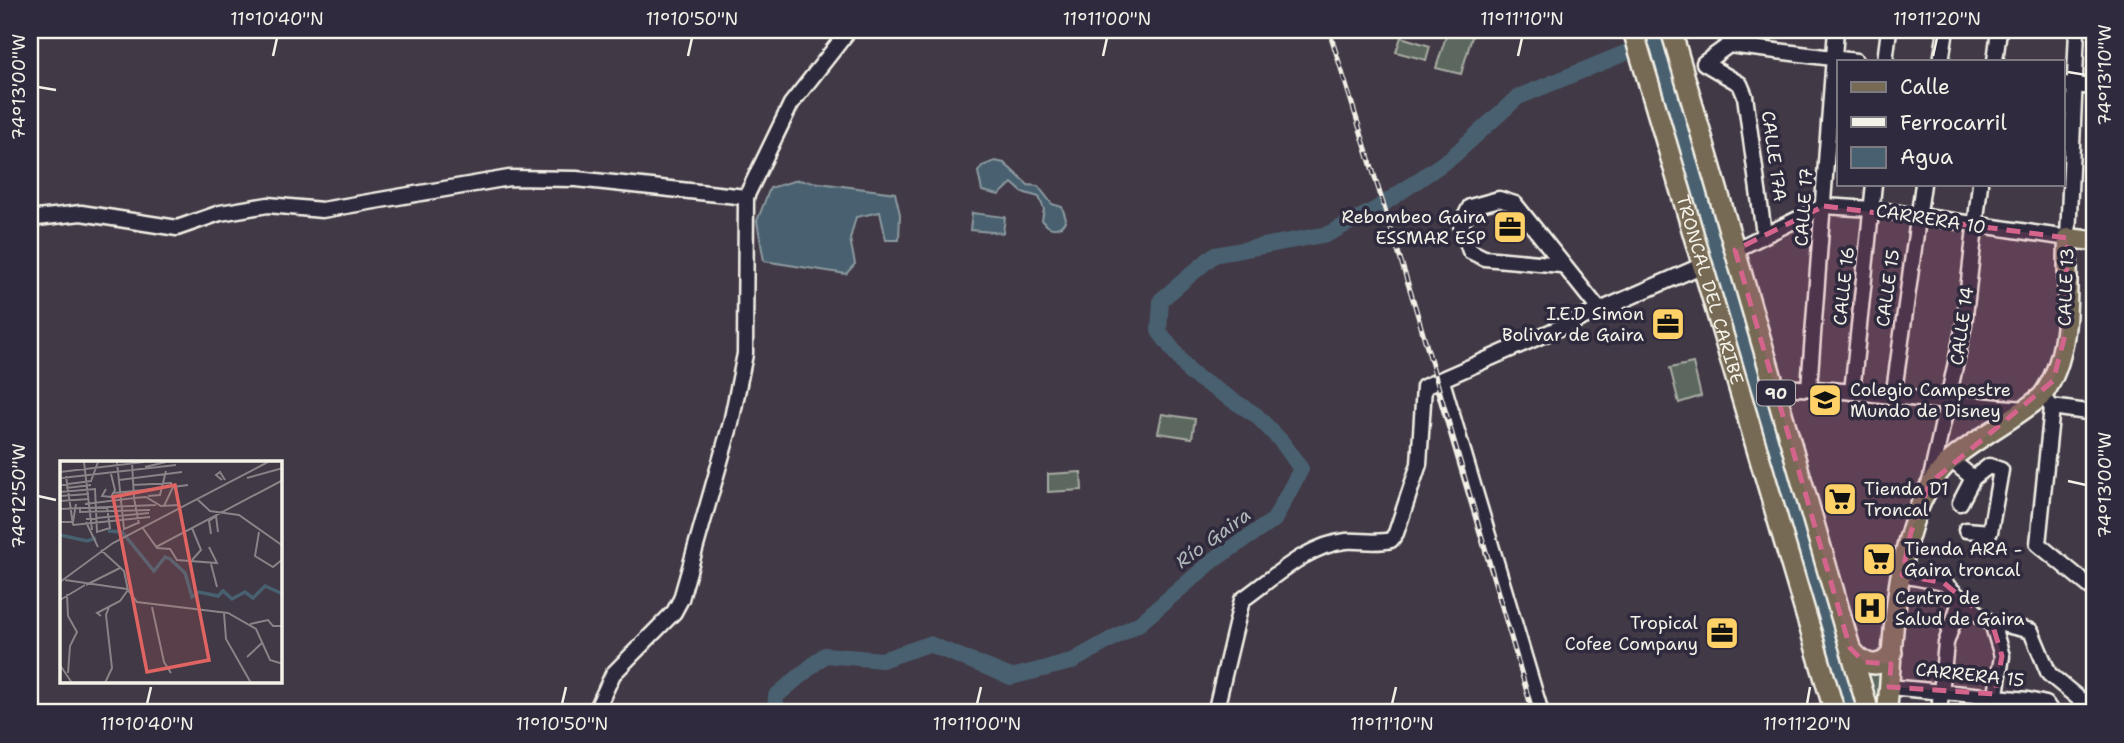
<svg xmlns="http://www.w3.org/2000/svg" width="2124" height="743" font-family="'Shantell Sans',sans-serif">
  <rect width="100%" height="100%" fill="#423946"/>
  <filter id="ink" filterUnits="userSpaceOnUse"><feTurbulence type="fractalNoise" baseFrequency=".0143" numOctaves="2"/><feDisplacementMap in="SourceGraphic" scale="14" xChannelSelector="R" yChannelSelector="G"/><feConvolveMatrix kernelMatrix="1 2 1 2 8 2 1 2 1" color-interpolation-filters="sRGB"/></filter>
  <g filter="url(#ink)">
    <!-- green -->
    <g fill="#5c685e" stroke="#a8aca3" stroke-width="2">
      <path d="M1448,30L1473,33L1461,74L1436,68Z"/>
      <path d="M1401,37L1430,46L1426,60L1396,52Z"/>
      <path d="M1693,363L1701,396L1679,403L1670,368Z"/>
      <path d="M1162,414L1195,419L1192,438L1158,433Z"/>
      <path d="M1081,472L1082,490L1048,492V474Z"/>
      <path d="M1863,668H1884L1879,713H1872Z"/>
    </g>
    <!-- water -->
    <g fill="#486170" stroke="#8d9ba0" stroke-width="2">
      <path d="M995,161L1004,163L1028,185L1038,186L1052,204L1062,207L1066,219C1061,231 1049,231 1042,220L1044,209L1039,197L1022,192L1012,183L999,195L982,191L978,172L982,166Z"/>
      <path d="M797,180L895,193L900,214L899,240H886L880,212L856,217L850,239L855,264L846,274L764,261L757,221L770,188Z"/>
      <path d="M972,213L1005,217L1003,233L970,230Z"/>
    </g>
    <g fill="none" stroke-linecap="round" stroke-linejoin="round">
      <!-- river -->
      <g stroke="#486170" stroke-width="16">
        <path d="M1645,44L1655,40L1854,713"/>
        <path d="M775,713L776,696L825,655L882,660L929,644L1011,677L1071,662L1140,623L1215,559L1274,520L1301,469L1282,442L1256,415L1190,373L1159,331L1161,300L1214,255L1328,234L1376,209L1452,157L1518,97L1681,30"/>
      </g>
      <!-- minor casing -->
      <g stroke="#f4f1e8" stroke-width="19">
        <g id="minor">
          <path d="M1885,61L1889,30"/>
          <path d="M1941,61L1946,30"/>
          <path d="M1995,61L1999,30"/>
          <path d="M2063,84L2094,87"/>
          <path d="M30,223L37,218L81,213L177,228L220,213L268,205L322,210L509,178L576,179L746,197"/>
          <path d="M1764,234L1745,96L1740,84L1704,63L1729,45L1856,61"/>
          <path d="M1735,250L1824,206L1872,209L2068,238L2077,30"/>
          <path d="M1561,265L1484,258L1470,251L1461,225L1470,207L1499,199L1515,204L1601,312"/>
          <path d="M1442,381L1541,713"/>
          <path d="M1774,387C1859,389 1942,404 2026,409"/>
          <path d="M1809,388L1836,30"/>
          <path d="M1852,392L1874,184"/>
          <path d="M1893,398L1923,184"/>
          <path d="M2046,400L2052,407L2094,413"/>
          <path d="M2052,407L2038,544L2094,590"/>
          <path d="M1951,460L1973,478"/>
          <path d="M1930,482L1964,325L1980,184"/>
          <path d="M1960,503L1973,478L1989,466L2001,470L1990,532L1966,530"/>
          <path d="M1902,575L1944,583L1985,620L2031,631L2049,674L2094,711"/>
          <path d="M1992,623L2002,656L1993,713"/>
          <path d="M1889,687L2028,700L2046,704L2052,713"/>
          <path d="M595,713L613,674L674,612L681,599L731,423L745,354L746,197L791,104L849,30"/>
          <path d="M1215,713L1242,600C1273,578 1307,545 1346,541C1361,540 1376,544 1391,540L1396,533L1419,464L1424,387L1703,265"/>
          <path d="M1939,713L1946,643L1961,599"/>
        </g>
      </g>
      <!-- major casing -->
      <g stroke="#f4f1e8" stroke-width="23">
        <path id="major" d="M1887,713C1894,641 1893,511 1951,460C1979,436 2014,420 2042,396C2074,353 2066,289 2068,238L2094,241"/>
      </g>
      <!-- highway casing -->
      <g stroke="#f4f1e8" stroke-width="24">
        <g id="highway">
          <path id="s1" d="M1633,30L1835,713"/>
          <path d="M1671,30L1869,713"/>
          <path d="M1851,649C1862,665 1880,671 1892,653"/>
        </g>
      </g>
      <!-- minor -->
      <use href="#minor" stroke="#2f2a3d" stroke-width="14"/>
      <!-- major -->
      <use href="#major" stroke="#766a54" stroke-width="18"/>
      <!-- highway -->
      <use href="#highway" stroke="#766a54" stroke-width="19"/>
      <!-- rail casing -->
      <g stroke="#f4f1e8" stroke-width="5">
        <path id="rail" d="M1329,30L1415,306L1533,713"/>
      </g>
      <!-- rail -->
      <use href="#rail" stroke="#2f2a3d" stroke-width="2.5" stroke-dasharray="8" stroke-linecap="butt"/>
    </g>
  </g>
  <!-- marked area -->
  <path fill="#d4648c" fill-opacity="0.2" stroke="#d4648c" stroke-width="5" stroke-dasharray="14 9" stroke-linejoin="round" d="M1824,206L2068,238L2064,339L2053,381L1930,483L1911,532L1902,575L1944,583L1992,623L2002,656L1995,694L1889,687L1891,664L1864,662L1850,648L1735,250Z"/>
  <!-- ticks -->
  <path fill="none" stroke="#f4f1e8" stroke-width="2.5" d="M273,56L277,38M688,56L692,38M1103,56L1107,38M1518,56L1522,38M1933,56L1937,38M2068,72L2086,75M38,87L56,90M2068,481L2086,485M38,496L56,500M147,704L151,687M562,704L566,687M977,704L981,687M1392,704L1396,687M1807,704L1810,687"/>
  <!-- icons -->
  <defs>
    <g id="office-square" transform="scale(1.75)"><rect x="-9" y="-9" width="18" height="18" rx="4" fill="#ffd166" stroke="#2f2a3d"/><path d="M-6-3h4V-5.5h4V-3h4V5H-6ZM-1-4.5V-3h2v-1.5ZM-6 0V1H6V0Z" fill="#111"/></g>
    <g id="school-square" transform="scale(1.75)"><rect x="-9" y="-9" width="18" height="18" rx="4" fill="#ffd166" stroke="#2f2a3d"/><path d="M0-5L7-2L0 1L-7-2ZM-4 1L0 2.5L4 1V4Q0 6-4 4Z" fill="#111"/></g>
    <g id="supermarket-square" transform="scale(1.75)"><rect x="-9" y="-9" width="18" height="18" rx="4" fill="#ffd166" stroke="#2f2a3d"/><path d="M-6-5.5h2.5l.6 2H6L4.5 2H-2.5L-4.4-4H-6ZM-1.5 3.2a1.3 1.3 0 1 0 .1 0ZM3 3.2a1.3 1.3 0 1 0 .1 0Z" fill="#111"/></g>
    <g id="hospital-square" transform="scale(1.75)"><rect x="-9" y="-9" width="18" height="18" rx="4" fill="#ffd166" stroke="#2f2a3d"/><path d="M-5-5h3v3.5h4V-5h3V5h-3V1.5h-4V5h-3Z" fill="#111"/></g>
  </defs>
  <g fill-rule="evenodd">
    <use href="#office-square" x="1510" y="227"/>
    <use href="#office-square" x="1668" y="324"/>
    <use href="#school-square" x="1825" y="400"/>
    <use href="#supermarket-square" x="1840" y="499"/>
    <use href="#supermarket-square" x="1879" y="559"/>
    <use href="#hospital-square" x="1870" y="608"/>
    <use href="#office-square" x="1722" y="633"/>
  </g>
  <g text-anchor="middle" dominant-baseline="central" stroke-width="7" stroke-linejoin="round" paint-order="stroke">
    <!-- shield labels -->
    <rect fill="#2f2a3d" stroke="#b9b5b5" stroke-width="2" x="1757" y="380.5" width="38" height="25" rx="5"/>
    <g font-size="16" font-weight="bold" fill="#f4f1e8">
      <text x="1776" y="393">90</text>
    </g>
    <!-- street labels -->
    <g font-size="18" fill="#f4f1e8" stroke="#2f2a3d">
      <text transform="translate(1774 156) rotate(82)">CALLE 17A</text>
      <text transform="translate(1804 207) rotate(-86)">CALLE 17</text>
      <text transform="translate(1931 219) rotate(9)">CARRERA 10</text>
      <text transform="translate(1844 286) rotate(-84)">CALLE 16</text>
      <text transform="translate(2066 287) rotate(-88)">CALLE 13</text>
      <text transform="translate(1888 288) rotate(-82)">CALLE 15</text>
      <text stroke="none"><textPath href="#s1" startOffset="271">TRONCAL DEL CARIBE</textPath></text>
      <text transform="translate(1962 326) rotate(-82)">CALLE 14</text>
      <text transform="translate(1970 675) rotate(6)">CARRERA 15</text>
    </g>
    <!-- poi labels -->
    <g font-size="18" fill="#f4f1e8" stroke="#2f2a3d" text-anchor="start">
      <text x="1486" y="217" text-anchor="end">Rebombeo Gaira<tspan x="1486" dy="21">ESSMAR ESP</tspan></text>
      <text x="1644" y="314" text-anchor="end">I.E.D Simon<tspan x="1644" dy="21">Bolivar de Gaira</tspan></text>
      <text x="1850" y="390">Colegio Campestre<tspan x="1850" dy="21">Mundo de Disney</tspan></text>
      <text x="1864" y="489">Tienda D1<tspan x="1864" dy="21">Troncal</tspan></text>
      <text x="1904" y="549">Tienda ARA -<tspan x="1904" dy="21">Gaira troncal</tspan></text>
      <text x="1895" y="598">Centro de<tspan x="1895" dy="21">Salud de Gaira</tspan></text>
      <text x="1698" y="623" text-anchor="end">Tropical<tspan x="1698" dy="21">Cofee Company</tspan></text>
    </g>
    <!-- water labels -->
    <g font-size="19" font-style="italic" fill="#afb7b8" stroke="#2f2a3d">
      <text transform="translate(1213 538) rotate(-36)">Río Gaira</text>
    </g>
  </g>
  <!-- overview -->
  <g transform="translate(60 461)">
    <rect width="222" height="222" fill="#423946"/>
    <path fill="none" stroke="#486170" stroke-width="3.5" d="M48,70L62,71L94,110L105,96L110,98L125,112L132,136L139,131L158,135L163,130L172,138L185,131L193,137L205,125L223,133M0,74L27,80L36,77"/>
    <path fill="none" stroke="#898387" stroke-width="2" d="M24,1L32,69M57,1L64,68L78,62M72,1L74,37L86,36L101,45L120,44M85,6L106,1M0,11L84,1M6,15L13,64M2,17L116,4M187,17L223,7M59,19L122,11M162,19L156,14L160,11L165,19M0,24L31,20L38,1M73,24L112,22M6,27L31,24M46,28L42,35L51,36L55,29L51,13M0,31L35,28L37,71L50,67L47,46M54,32L103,27M0,35L29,33M88,35L100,34L106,10M137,38L150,50L179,54L223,85M0,40L29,38M25,43L74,37L79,63M104,45L113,26L128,24M20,46V51L90,49M0,48L96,44M26,58L89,52M0,61H13L16,43M26,61L38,86M13,64L90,56M82,66L97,87L110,88L117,99L157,102L149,86M132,67L141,89L132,99M199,71L195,95L213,106L223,98M151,73L149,60L156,55L158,71M96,86L223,19M41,89L64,110L68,129L77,141L168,152L196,168L210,199L223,203M151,103L157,126M5,119L67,128M0,121L53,82L208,1M26,124L60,107M7,133L8,155L17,171L10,185L8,212M0,139L25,124M92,146L104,201L111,212M164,152L166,178L191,222M41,155L37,152L60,140L68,129M190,163L208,159L213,165H223M187,196L203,181M0,204L12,222M45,222L52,207L46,154L49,146"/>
    <path fill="#df6462" fill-opacity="0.15" stroke="#df6462" stroke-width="3.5" d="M115,24L149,199L87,211L53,36Z"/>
    <rect width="222" height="222" fill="none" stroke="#f4f1e8" stroke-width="3.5"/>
  </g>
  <!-- margin -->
  <rect width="2124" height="743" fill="none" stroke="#2f2a3d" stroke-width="77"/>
  <!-- legend -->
  <rect x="1837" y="60" width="228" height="126" fill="#2f2a3d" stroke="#7e7a81" stroke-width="2"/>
  <rect x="1851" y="82" width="35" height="10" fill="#766a54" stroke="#7e7a81" stroke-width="2"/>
  <text x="1900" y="94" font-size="21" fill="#f4f1e8">Calle</text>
  <rect x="1851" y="117" width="35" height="10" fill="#f4f1e8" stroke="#7e7a81" stroke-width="2"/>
  <text x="1900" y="130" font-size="21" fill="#f4f1e8">Ferrocarril</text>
  <rect x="1851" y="147" width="35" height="21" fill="#486170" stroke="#7e7a81" stroke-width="2"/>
  <text x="1900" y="164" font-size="21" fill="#f4f1e8">Agua</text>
  <rect x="38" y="38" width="2048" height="666" fill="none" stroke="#f4f1e8" stroke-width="2.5"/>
  <g font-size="18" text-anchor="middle" fill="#f4f1e8">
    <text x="277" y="25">11°10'40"N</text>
    <text x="692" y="25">11°10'50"N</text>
    <text x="1107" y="25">11°11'00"N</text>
    <text x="1522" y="25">11°11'10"N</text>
    <text x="1937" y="25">11°11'20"N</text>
    <text transform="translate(2105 75) rotate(-90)" y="6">74°13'10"W</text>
    <text transform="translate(19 87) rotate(-90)" y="6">74°13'00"W</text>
    <text transform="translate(2105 485) rotate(-90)" y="6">74°13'00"W</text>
    <text transform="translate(19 496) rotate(-90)" y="6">74°12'50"W</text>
    <text x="147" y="730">11°10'40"N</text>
    <text x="562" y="730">11°10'50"N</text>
    <text x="977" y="730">11°11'00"N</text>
    <text x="1392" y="730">11°11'10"N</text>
    <text x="1807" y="730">11°11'20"N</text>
  </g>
</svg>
